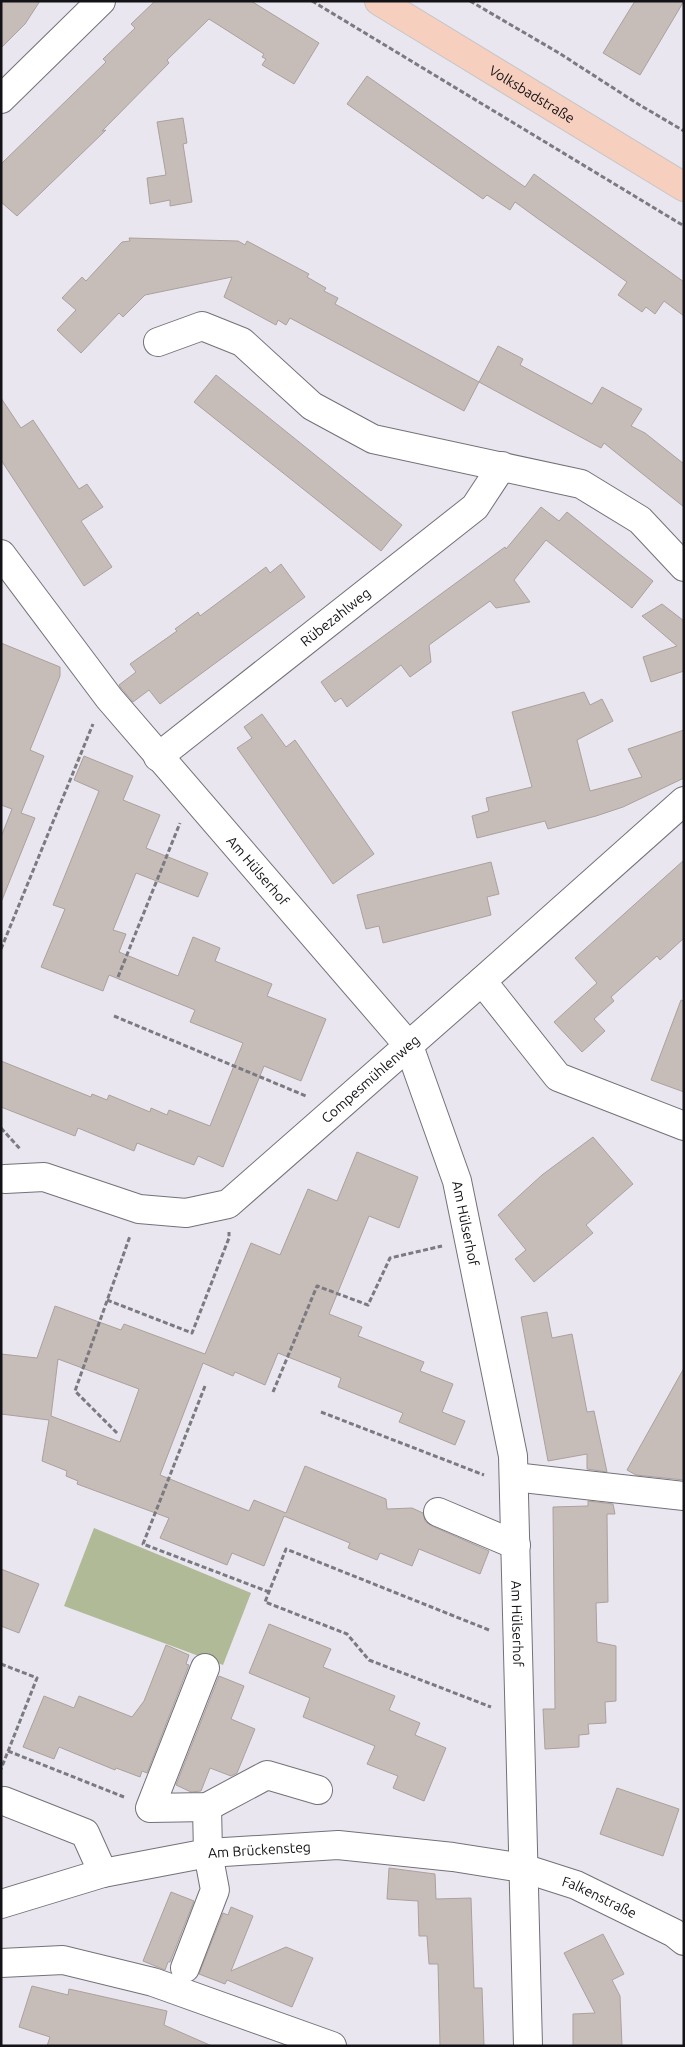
<svg xmlns="http://www.w3.org/2000/svg" width="685" height="2047" font-family="Ubuntu,sans-serif">
  <rect width="100%" height="100%" fill="#e9e6ef"/>
  <!-- green -->
  <path fill="#b0ba96" d="M94,1528L251,1593L223,1665L64,1606Z"/>
  <!-- building -->
  <g fill="#c6bcb8" stroke="#aba19d" fill-rule="evenodd">
    <path d="M1,1H40L25,24L1,48Z"/>
    <path d="M155,1H251L319,43L294,84L262,65L266,59L262,57L264,54L209,19L167,60L169,63L102,131L106,130L17,216L1,202V164L106,62L103,59L135,28L131,24Z"/>
    <path d="M635,1H684L640,75L603,53Z"/>
    <path d="M367,76L525,187L534,174L684,282V316L664,301L655,314L646,307L642,312L618,295L627,282L537,218L515,202L510,210L487,195L483,199L347,104Z"/>
    <path d="M183,118L187,143L183,144L192,202L170,206V200L150,204L147,178L166,175L157,122Z"/>
    <path d="M129,238L238,241L245,245L247,241L309,274L307,277L326,288L324,291L338,298L335,304L479,382L498,346L523,359L520,365L592,404L602,387L642,409L631,426L645,433L684,464V507L604,443L601,448L479,382L464,411L290,318L286,325L278,320L276,325L224,297L232,277L145,295L123,317L119,313L81,353L57,330L76,310L62,298L82,277L86,281L122,242L130,241Z"/>
    <path d="M216,375L402,525L381,551L194,402Z"/>
    <path d="M1,398L21,428L33,420L79,489L87,484L103,507L81,521L112,567L84,586L1,460Z"/>
    <path d="M541,507L559,521L567,512L653,581L632,608L546,540L514,580L530,602L496,608L490,601L429,645L431,662L410,677L401,665L347,707L341,698L335,702L321,682L505,547L506,549Z"/>
    <path d="M281,564L305,597L160,704L149,690L133,702L121,688L119,685L136,672L130,664L177,631L175,629L198,612L200,616L266,567L270,573Z"/>
    <path d="M662,604L684,621V671L651,682L643,657L677,646L642,616Z"/>
    <path d="M1,643L60,667V676L30,750L44,756L21,813L35,818L2,900L1,837L12,809L1,805Z"/>
    <path d="M584,692L590,705L602,699L613,721L577,740L590,791L642,777L628,749L684,730V778L623,807L596,816L548,829L545,821L477,838L472,816L489,811L486,798L532,787L512,712Z"/>
    <path d="M262,714L286,747L295,740L374,854L333,884L237,748L252,738L244,727Z"/>
    <path d="M84,756L133,776L123,800L160,815L146,848L208,873L198,897L136,873L113,930L126,934L119,952L178,976L193,937L220,948L215,961L272,984L267,996L326,1019L301,1081L264,1066L223,1167L198,1156L194,1165L137,1143L134,1151L78,1128L75,1136L1,1107V1061L91,1097L92,1094L107,1100L109,1095L150,1112L151,1108L167,1115L169,1110L210,1126L243,1043L190,1022L195,1010L109,975L103,991L41,967L65,909L53,905L99,791L74,780Z"/>
    <path d="M684,860V938L660,960L657,956L611,997L614,1001L594,1019L605,1031L582,1052L554,1022L597,983L575,958Z"/>
    <path d="M491,862L499,894L487,897L491,915L383,943L379,926L366,929L357,895Z"/>
    <path d="M681,1000L684,1001V1092L651,1080Z"/>
    <path d="M593,1137L633,1184L586,1225L593,1233L534,1282L515,1259L526,1250L498,1215L542,1175Z"/>
    <path d="M357,1152L418,1177L399,1228L369,1216L329,1314L362,1327L358,1336L424,1362L420,1371L453,1384L442,1412L465,1421L455,1445L399,1422L403,1413L338,1387L341,1378L278,1353L265,1385L235,1372L233,1376L203,1363L160,1475L249,1511L254,1500L286,1513L305,1466L386,1499L387,1509L412,1508L423,1513L425,1521L432,1526L489,1551L480,1574L419,1549L412,1566L380,1553L377,1560L348,1548L350,1543L284,1516L264,1566L232,1553L227,1565L160,1538L169,1518L77,1484L78,1481L66,1476L67,1471L42,1461L49,1420L1,1414V1354L37,1358L55,1306L121,1330L124,1324L205,1354L251,1243L280,1255L308,1189L337,1201ZM58,1359L139,1389L120,1442L51,1416Z"/>
    <path d="M547,1312L552,1338L572,1334L587,1412L594,1411L607,1472L587,1469V1454L548,1461L521,1317Z"/>
    <path d="M684,1368V1480L636,1475L627,1470Z"/>
    <path d="M588,1501L613,1504L615,1514H607L608,1602L596,1603L597,1642L616,1646V1701L605,1702L606,1723L588,1724L589,1734L579,1735V1747L545,1749L543,1709H555L553,1507L588,1506Z"/>
    <path d="M1,1569L39,1584L19,1633L1,1626Z"/>
    <path d="M269,1624L331,1649L323,1667L395,1696L389,1710L420,1723L415,1735L446,1748L424,1801L393,1788L398,1776L367,1764L375,1746L303,1717L310,1698L249,1673Z"/>
    <path d="M166,1645L189,1655L186,1664L189,1665L147,1773L142,1771L140,1777L116,1768L115,1770L59,1747L54,1759L23,1747L44,1696L74,1708L79,1696L132,1717L144,1701Z"/>
    <path d="M219,1676L244,1686L231,1719L255,1729L237,1773L231,1776L210,1768L201,1791L191,1792L176,1785Z"/>
    <path d="M617,1788L679,1809L663,1856L600,1834Z"/>
    <path d="M389,1868L435,1874L436,1899L471,1898L474,1988H482L484,2046H440L438,1964H429L427,1936H419L418,1901L387,1899Z"/>
    <path d="M171,1892L194,1901L170,1962H168L165,1970L143,1961Z"/>
    <path d="M231,1907L253,1916L231,1971L286,1947L313,1958L292,2007L227,1980L225,1984L199,1974L223,1913L228,1915Z"/>
    <path d="M603,1934L624,1974L612,1980L620,1996L622,2046H573V2014L595,2013L564,1953Z"/>
    <path d="M32,1986L68,1995L69,1989L167,2011L164,2025L212,2046H47L50,2037L19,2027Z"/>
  </g>
  <g fill="none" stroke-linecap="round" stroke-linejoin="round">
    <!-- minor casing -->
    <g stroke="#747179" stroke-width="30">
      <g id="minor">
        <path d="M1,99L101,1"/>
        <path d="M158,342L202,326L242,342L312,406L373,439L581,484L640,520L684,567"/>
        <path id="s1" d="M1,554L109,698L409,1046L457,1181L513,1456L528,2046"/>
        <path id="s2" d="M158,757L475,507L502,466"/>
        <path d="M482,981L558,1077L684,1126"/>
        <path id="s3" d="M5,1179L44,1177L139,1209L186,1213L228,1204L482,981L684,801"/>
        <path d="M514,1477L684,1496"/>
        <path d="M438,1512L516,1545"/>
        <path d="M205,1668L150,1808L207,1807L267,1775L318,1790"/>
        <path d="M4,1801L85,1833L103,1873"/>
        <path id="s4" d="M1,1904L103,1873L208,1853L338,1845L453,1857L523,1868L576,1885L674,1933L684,1941"/>
        <path d="M1,1963L63,1960L153,1982L332,2046"/>
        <path d="M185,1968L215,1890L208,1853L207,1807"/>
      </g>
    </g>
    <!-- major casing -->
    <g stroke="#c6c6c7" stroke-width="30">
      <g id="major">
        <path id="s5" d="M379,1L684,187"/>
      </g>
    </g>
    <!-- path -->
    <g stroke="#7c7a81" stroke-width="3" stroke-dasharray="5 2.5" stroke-linecap="butt">
      <path d="M312,1L684,226"/>
      <path d="M470,1L559,53L638,104L684,131"/>
      <path d="M1,949L93,724"/>
      <path d="M118,977L180,823"/>
      <path d="M114,1016L306,1096"/>
      <path d="M1,1128L21,1150"/>
      <path d="M107,1300L192,1333L229,1238V1232"/>
      <path d="M205,1386L143,1544L269,1592"/>
      <path d="M273,1392L317,1286L368,1305L390,1258L442,1246"/>
      <path d="M321,1412L484,1475"/>
      <path d="M117,1433L75,1391L130,1236"/>
      <path d="M489,1630L286,1549L265,1602L347,1634L369,1660L491,1707"/>
      <path d="M1,1664L37,1678L1,1769"/>
      <path d="M8,1751L124,1797"/>
    </g>
    <!-- minor -->
    <use href="#minor" stroke="#fff" stroke-width="28"/>
    <!-- major -->
    <use href="#major" stroke="#f7cfbf" stroke-width="28"/>
  </g>
  <g text-anchor="middle" dominant-baseline="central" stroke-width="4.5" stroke-linejoin="round" paint-order="stroke">
    <!-- street labels -->
    <g font-size="14" fill="#131216" stroke="#f6f3fc">
      <text stroke="none"><textPath href="#s5" startOffset="179">Volksbadstraße</textPath></text>
      <text stroke="none"><textPath href="#s2" startOffset="226">Rübezahlweg</textPath></text>
      <text stroke="none"><textPath href="#s1" startOffset="408">Am Hülserhof</textPath></text>
      <text stroke="none"><textPath href="#s3" startOffset="419">Compesmühlenweg</textPath></text>
      <text stroke="none"><textPath href="#s1" startOffset="826">Am Hülserhof</textPath></text>
      <text stroke="none"><textPath href="#s1" startOffset="1231">Am Hülserhof</textPath></text>
      <text stroke="none"><textPath href="#s4" startOffset="265">Am Brückensteg</textPath></text>
      <text stroke="none"><textPath href="#s4" startOffset="612">Falkenstraße</textPath></text>
    </g>
  </g>
  <!-- border -->
  <rect width="685" height="2047" fill="none" stroke="#131216" stroke-width="5"/>
</svg>
